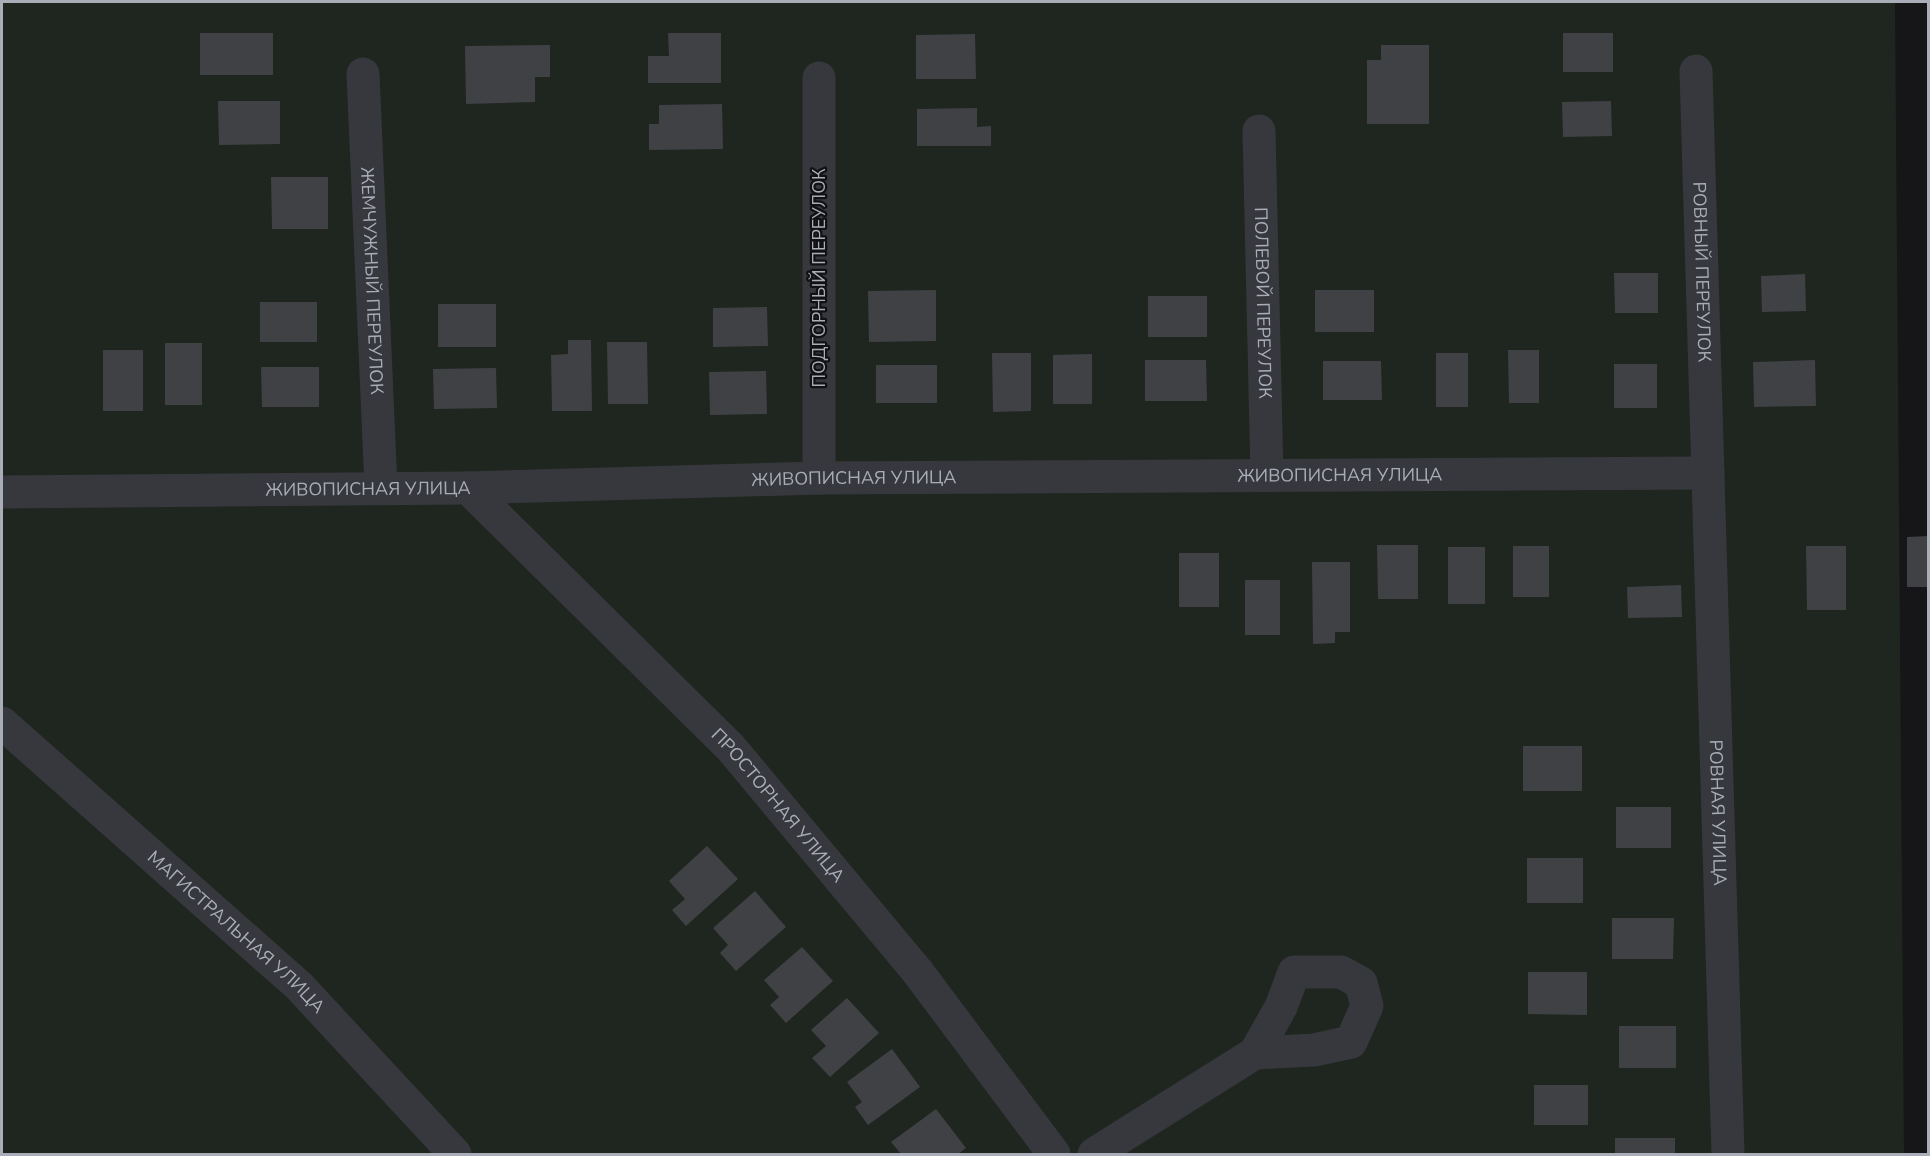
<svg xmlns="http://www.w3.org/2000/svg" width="1930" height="1156" font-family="'Nunito Sans',sans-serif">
  <rect width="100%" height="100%" fill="#161618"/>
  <!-- green -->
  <path fill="#1e261f" d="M2,2H1895L1904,1154H2Z"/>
  <!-- building -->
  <g fill="#404145">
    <rect x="200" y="33" width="73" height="42"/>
    <path d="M668,33H721V83H648V56H669Z"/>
    <rect x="1563" y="33" width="50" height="39"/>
    <path d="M975,34L976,79H916V35Z"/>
    <path d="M550,45V77H535V102L466,104L465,46Z"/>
    <path d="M1381,45H1429V124H1367V60H1381Z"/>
    <path d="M218,101H280V144L219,145Z"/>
    <path d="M1611,101L1612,136L1563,137L1562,102Z"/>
    <path d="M722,104L723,149L649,150V124H659V105Z"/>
    <path d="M977,108V127L991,126V146H917V109Z"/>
    <path d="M271,177H328V229H272Z"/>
    <path d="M1614,273H1658V313H1615Z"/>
    <path d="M1805,274L1806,311L1762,312L1761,276Z"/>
    <path d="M936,290V341L869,342L868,291Z"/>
    <rect x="1315" y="290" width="59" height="42"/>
    <rect x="1148" y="296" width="59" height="41"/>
    <rect x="260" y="302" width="57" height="40"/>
    <rect x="438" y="304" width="58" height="43"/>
    <path d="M767,307L768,346L713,347V308Z"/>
    <path d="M568,340H591L592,411H552L551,355L568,354Z"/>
    <path d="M607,342H647L648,404H608Z"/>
    <rect x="165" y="343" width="37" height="62"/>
    <rect x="103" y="350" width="40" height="61"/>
    <path d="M1508,350H1539V403H1509Z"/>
    <path d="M992,353H1031V411L993,412Z"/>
    <rect x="1436" y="353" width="32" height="54"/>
    <path d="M1092,354V404H1053V355Z"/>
    <path d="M1145,360H1206L1207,401H1145Z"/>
    <path d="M1815,360L1816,406L1754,407L1753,362Z"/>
    <path d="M1323,361H1381L1382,400H1323Z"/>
    <rect x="1614" y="364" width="43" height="44"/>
    <rect x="876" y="365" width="61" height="38"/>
    <path d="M261,367H319V407H262Z"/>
    <path d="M496,368L497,408L434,409L433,369Z"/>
    <path d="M766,371L767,414L710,415L709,372Z"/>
    <path d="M1928,536V587H1907V537Z"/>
    <path d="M1377,545H1418V599H1378Z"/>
    <rect x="1513" y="546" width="36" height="51"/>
    <path d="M1806,546H1846V610H1807Z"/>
    <rect x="1448" y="547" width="37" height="57"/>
    <rect x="1179" y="553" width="40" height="54"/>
    <path d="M1312,562H1350V632H1335V643L1313,644Z"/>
    <rect x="1245" y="580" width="35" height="55"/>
    <path d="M1681,585L1682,617L1628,618L1627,587Z"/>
    <rect x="1523" y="746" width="59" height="45"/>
    <rect x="1616" y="807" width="55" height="41"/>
    <path d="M707,846L738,879L686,926L672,910L685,899L669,881Z"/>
    <rect x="1527" y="858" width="56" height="45"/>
    <path d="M755,891L786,927L736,971L720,953L728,945L713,928Z"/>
    <path d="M1612,918H1674L1673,959H1612Z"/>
    <path d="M802,947L833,981L786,1023L770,1005L779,997L764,980Z"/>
    <path d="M1528,972H1587V1015L1528,1014Z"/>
    <path d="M847,998L879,1033L830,1077L812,1058L826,1046L811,1030Z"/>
    <rect x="1619" y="1026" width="57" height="42"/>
    <path d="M892,1049L920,1087L868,1125L855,1107L862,1102L847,1082Z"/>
    <rect x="1534" y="1085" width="54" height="40"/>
    <path d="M936,1109L966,1148L958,1154H901L891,1142Z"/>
    <rect x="1615" y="1138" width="60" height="16"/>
  </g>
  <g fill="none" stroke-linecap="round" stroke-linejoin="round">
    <!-- minor -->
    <g stroke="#37383d" stroke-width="33">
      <path id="s1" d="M1696,71L1728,1154"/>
      <path id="s2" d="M363,74L381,488"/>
      <path id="s3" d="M1259,131L1267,475"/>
      <path d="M819,478V78"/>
      <path id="s4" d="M468,488L731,748L917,971L1054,1154"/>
      <path id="s5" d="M2,492L468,488L819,478L1708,473"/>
      <path id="s6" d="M2,723L299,986L455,1154"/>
      <path d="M1094,1154L1255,1053L1281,1007L1294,972H1341L1361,983L1367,1006L1351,1042L1314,1050L1255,1053"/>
    </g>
  </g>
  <g text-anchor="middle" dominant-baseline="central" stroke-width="4.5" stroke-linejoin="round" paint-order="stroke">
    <!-- street labels -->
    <g font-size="18" fill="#a8adb8" stroke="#111113">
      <text stroke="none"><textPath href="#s1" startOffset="201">РОВНЫЙ ПЕРЕУЛОК</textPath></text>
      <text transform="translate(819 278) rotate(-90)">ПОДГОРНЫЙ ПЕРЕУЛОК</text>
      <text stroke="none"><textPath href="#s2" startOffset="207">ЖЕМЧУЖНЫЙ ПЕРЕУЛОК</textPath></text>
      <text stroke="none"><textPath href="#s3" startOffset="172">ПОЛЕВОЙ ПЕРЕУЛОК</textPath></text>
      <text stroke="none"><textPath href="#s5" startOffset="1338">ЖИВОПИСНАЯ УЛИЦА</textPath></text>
      <text stroke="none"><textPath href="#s5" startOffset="852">ЖИВОПИСНАЯ УЛИЦА</textPath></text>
      <text stroke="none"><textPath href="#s5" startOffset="366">ЖИВОПИСНАЯ УЛИЦА</textPath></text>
      <text stroke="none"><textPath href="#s4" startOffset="444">ПРОСТОРНАЯ УЛИЦА</textPath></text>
      <text stroke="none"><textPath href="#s1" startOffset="742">РОВНАЯ УЛИЦА</textPath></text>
      <text stroke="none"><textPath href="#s6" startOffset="314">МАГИСТРАЛЬНАЯ УЛИЦА</textPath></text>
    </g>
  </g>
  <!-- border -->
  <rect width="1930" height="1156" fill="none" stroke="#a8adb8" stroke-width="6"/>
</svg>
